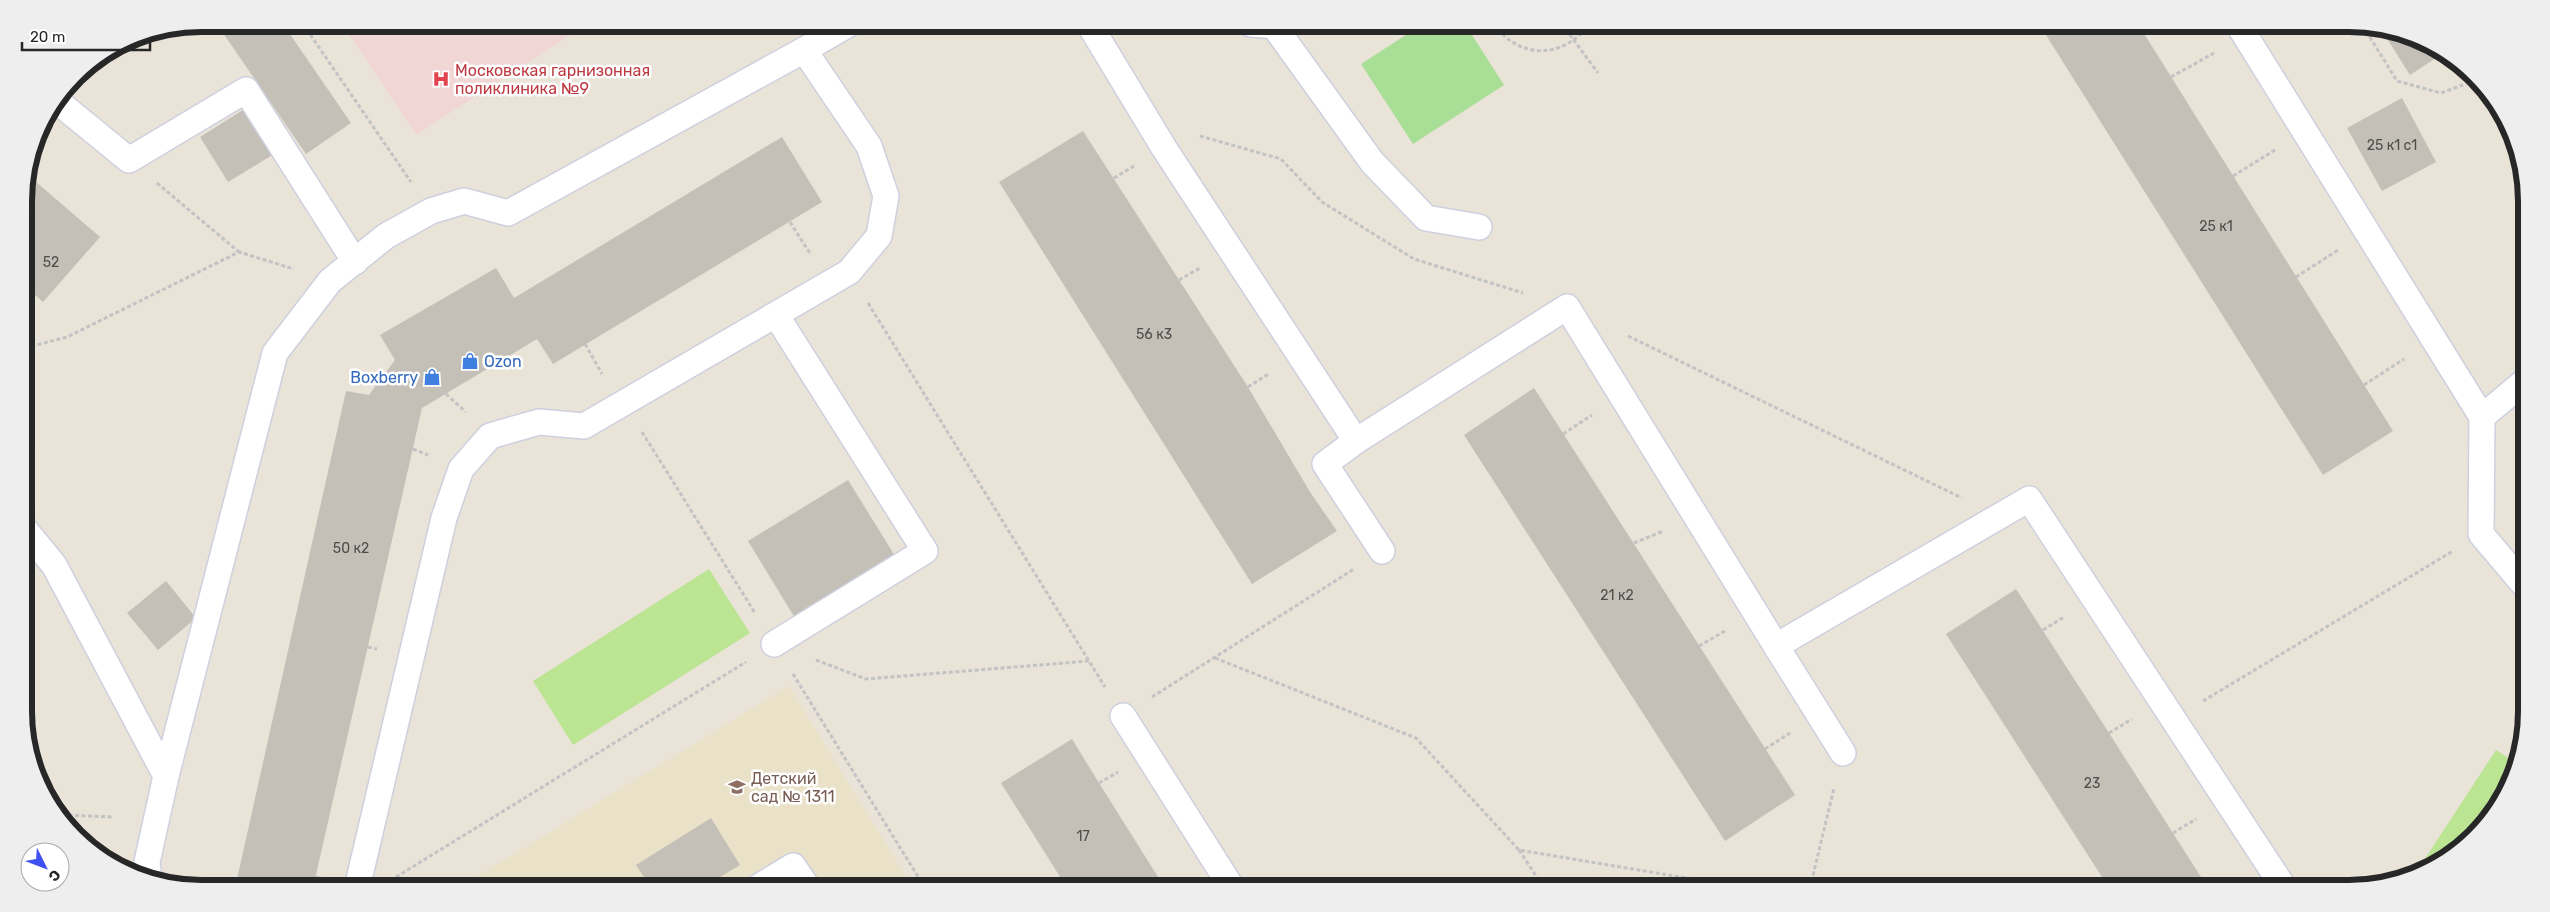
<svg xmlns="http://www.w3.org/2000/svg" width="2550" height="912" font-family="Rubik,sans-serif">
  <rect width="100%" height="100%" fill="#e9e3d8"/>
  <!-- education -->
  <path fill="#eae2c8" d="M789,686L913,888H458Z"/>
  <!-- medical -->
  <path fill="#f0d6d5" d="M342,24H588L416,135Z"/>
  <!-- green -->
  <path fill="#a9de96" d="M1423,24H1465L1504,85L1413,144L1361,64Z"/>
  <!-- pitch -->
  <g fill="#bbe592">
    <path d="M709,569L750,633L573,745L533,681Z"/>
    <path d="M2496,750L2517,764L2496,809L2457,851L2415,874Z"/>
  </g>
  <!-- building -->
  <g fill="#c4c0b8">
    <path d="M236,24H283L351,123L306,154L223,33Z"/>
    <path d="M2039,24H2138L2393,431L2323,475Z"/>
    <path d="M2381,29L2405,33L2439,56L2410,75Z"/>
    <path d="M2402,98L2436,162L2382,191L2347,128Z"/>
    <path d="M246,108L274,154L228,182L200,137Z"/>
    <path d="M1083,131L1248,387L1310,492L1337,531L1252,584L999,182Z"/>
    <path d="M782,137L822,202L553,364L537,339L422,408L313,888H235L346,391L369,395L395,360L380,335L496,268L514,298Z"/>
    <path d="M28,175L100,237L43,302L25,286L24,190Z"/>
    <path d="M1534,388L1795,795L1725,841L1464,435Z"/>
    <path d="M848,480L895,556L795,618L748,541Z"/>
    <path d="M166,581L196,618L158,650L127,613Z"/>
    <path d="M2016,589L2109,733L2208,888H2109L1946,634Z"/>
    <path d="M1072,739L1099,783L1165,888H1067L1001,783Z"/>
    <path d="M711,818L740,865L702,888H651L636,865Z"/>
  </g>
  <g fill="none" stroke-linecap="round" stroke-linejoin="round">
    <!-- lane casing -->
    <g stroke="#ced0df" stroke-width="28">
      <g id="lane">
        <path d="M1089,24L1164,148L1356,441L1567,307L1776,646L2029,499L2284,888"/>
        <path d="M1251,24L1274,26L1278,24"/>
        <path d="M2238,24L2482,417L2481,534L2526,587"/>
        <path d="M1274,26L1372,162L1426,218L1479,227"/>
        <path d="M804,50L849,24"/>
        <path d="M58,102L129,160L246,90L355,262"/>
        <path d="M2482,417L2525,381"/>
        <path d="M1356,441L1325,464L1382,551"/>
        <path d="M26,531L54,565L166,776"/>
        <path d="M774,644L925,551L776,315"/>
        <path d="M1776,646L1843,753"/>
        <path d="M1123,716L1232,888"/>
        <path d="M149,880L147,862L166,776L275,353L330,281L386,236L431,211L464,201L508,213L804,50L869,146L886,196L879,236L849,272L584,426L539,422L490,436L461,469L444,518L357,888"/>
        <path d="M757,888L793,866L808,888"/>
      </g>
    </g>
    <!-- path -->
    <g stroke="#c3c3c3" stroke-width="3" stroke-dasharray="4 2.5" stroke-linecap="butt">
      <path d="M303,24L411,182"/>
      <path d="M1494,24C1519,60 1564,59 1589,24"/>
      <path d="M1562,24L1598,73"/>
      <path d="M2363,26L2397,81L2441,93L2476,80"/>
      <path d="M2282,28L2315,27L2317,24"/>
      <path d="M1706,33L1720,24"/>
      <path d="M2171,77L2214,53"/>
      <path d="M1200,136L1281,159L1322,202L1414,259L1523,293"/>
      <path d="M2233,176L2275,150"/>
      <path d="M1114,178L1134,166"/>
      <path d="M157,183L239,252"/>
      <path d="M790,222L811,255"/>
      <path d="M2296,277L2338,250"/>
      <path d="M1179,280L1200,268"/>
      <path d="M868,303L1105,687"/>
      <path d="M1628,336L1962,498"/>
      <path d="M585,344L602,374"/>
      <path d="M25,348L67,337L239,252L294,269"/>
      <path d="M2364,385L2404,359"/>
      <path d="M1248,387L1270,373"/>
      <path d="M446,394L466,412"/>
      <path d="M642,432L755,613"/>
      <path d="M1563,434L1592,415"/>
      <path d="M413,449L428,455"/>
      <path d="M1634,543L1663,531"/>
      <path d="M2043,630L2064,617"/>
      <path d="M1699,646L1725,631"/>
      <path d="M368,647L377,649"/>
      <path d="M1215,658L1416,738L1519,850L1746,888"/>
      <path d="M816,660L866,679L1089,661"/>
      <path d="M793,674L925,888"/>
      <path d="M1152,697L1354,569"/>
      <path d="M2203,701L2453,551"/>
      <path d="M2109,733L2132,719"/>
      <path d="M1765,749L1790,733"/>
      <path d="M1099,783L1118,772"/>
      <path d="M62,815L114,817"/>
      <path d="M2173,833L2196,819"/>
      <path d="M1519,850L1544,888"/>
      <path d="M315,877L325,879"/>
      <path d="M396,877L746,662"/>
      <path d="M1167,888L1183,878"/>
      <path d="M1810,888L1834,788"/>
    </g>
    <!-- lane -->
    <use href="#lane" stroke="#fff" stroke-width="25"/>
  </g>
  <!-- icons -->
  <defs>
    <g id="hospital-bare" transform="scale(1.35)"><path d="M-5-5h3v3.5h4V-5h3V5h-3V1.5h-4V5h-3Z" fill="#e0444e" stroke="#fff" stroke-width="2.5" paint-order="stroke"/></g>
    <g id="shop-bare" transform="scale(1.35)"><path d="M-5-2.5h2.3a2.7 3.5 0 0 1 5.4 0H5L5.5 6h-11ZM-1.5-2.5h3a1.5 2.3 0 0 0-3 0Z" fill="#3f7fe0" stroke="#fff" stroke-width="2.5" paint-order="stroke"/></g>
    <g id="school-bare" transform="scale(1.35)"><path d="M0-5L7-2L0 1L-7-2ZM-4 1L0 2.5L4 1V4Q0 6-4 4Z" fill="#8d6e63" stroke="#fff" stroke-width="2.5" paint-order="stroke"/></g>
  </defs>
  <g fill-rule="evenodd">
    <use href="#hospital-bare" x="441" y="79"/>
    <use href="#shop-bare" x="470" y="361"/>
    <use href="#shop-bare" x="432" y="377"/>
    <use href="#school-bare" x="737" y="787"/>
  </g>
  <g text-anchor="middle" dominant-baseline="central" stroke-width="5" stroke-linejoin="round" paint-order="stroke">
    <!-- number labels -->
    <g font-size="14" fill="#4e4d4b">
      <text x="2392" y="145">25 к1 с1</text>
      <text x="2216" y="226">25 к1</text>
      <text x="51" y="262">52</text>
      <text x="1154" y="334">56 к3</text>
      <text x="351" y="548">50 к2</text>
      <text x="1617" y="595">21 к2</text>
      <text x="2092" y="783">23</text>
      <text x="1083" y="836">17</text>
    </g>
    <!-- health labels -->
    <g font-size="16" fill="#be3a42" stroke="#fff" text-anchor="start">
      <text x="455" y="70">Московская гарнизонная<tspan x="455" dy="18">поликлиника №9</tspan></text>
    </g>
    <!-- shop labels -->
    <g font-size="16" fill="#366cbe" stroke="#fff" text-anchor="start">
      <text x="484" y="361">Ozon</text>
      <text x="418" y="377" text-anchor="end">Boxberry</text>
    </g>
    <!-- education labels -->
    <g font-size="16" fill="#785e54" stroke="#fff" text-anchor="start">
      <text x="751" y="778">Детский<tspan x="751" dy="18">сад № 1311</tspan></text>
    </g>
  </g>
  <!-- crop -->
  <path d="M0 0H2550V912H0ZM201 32H2349A169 169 0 0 1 2518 201V711A169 169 0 0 1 2349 880H201A169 169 0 0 1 32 711V201A169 169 0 0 1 201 32Z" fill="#eee" fill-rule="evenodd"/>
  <path fill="none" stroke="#272727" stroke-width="6" d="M201 32H2349A169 169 0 0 1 2518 201V711A169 169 0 0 1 2349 880H201A169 169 0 0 1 32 711V201A169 169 0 0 1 201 32Z"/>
  <!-- north arrow -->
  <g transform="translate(45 867) rotate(132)"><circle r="24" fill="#ffffff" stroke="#a9a9a9"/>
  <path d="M0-4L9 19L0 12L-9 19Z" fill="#3e50f1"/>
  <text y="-8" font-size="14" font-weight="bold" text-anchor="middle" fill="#272727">С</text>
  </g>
  <!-- scale -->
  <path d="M22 42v8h128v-8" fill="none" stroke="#272727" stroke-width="2.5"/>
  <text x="30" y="42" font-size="15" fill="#272727" stroke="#ffffff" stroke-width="4" paint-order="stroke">20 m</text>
</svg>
